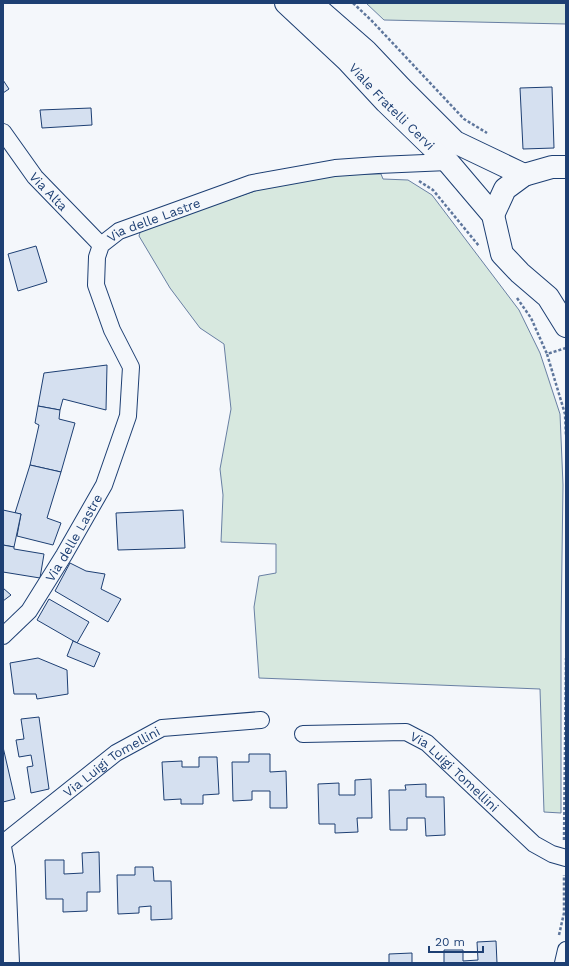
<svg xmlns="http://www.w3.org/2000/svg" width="569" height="966" font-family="'Work Sans',sans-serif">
  <rect width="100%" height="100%" fill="#f4f7fb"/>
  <!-- green -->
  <g fill="#d7e8df" stroke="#687fa3">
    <path d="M366,3H566V24L384,20Z"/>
    <path d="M338,174H381L383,179L408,180L432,195L519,310L540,353L560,414L563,485L561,627V813L544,812L540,689L259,678L254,607L259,576L276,573V544L221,542L223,495L220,469L231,409L224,344L200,328L170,288L139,236L141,229L267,187Z"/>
  </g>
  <!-- building -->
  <g fill="#d5e0f0" stroke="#1d3f73">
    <path d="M3,80L9,89L3,93Z"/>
    <path d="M552,87L554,148L523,149L520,88Z"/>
    <path d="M91,108L92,125L42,128L40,110Z"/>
    <path d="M36,246L47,282L18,291L8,254Z"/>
    <path d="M107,365L106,410L63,399L60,410L38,406L44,373Z"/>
    <path d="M38,406L60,410L59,419L75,423L61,472L30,465L39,425L35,423Z"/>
    <path d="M30,465L61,472L47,518L61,523L53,545L17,536L21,514L15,513Z"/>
    <path d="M3,510L21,514L14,547L3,545Z"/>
    <path d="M183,510L185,548L118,550L116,513Z"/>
    <path d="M3,545L14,547V549L44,554L40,578L3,572Z"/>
    <path d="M70,563L86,571L105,574L101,589L121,599L108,622L55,591Z"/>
    <path d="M3,588L11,595L3,601Z"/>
    <path d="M49,599L89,622L77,643L37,620Z"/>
    <path d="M73,641L100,653L94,667L67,656Z"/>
    <path d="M38,658L67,670L68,694L37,699L36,694H14L10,663Z"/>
    <path d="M39,717L49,789L31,793L27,767L33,766L31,755L19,757L16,740L24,739L21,719Z"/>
    <path d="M3,747L15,799L3,802Z"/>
    <path d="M249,754H270V772L286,771L287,808H270V791H252V800L233,801L232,762H249Z"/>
    <path d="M199,757H217L219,794L203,795V804H181V799L164,800L162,762L182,761V767H199Z"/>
    <path d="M371,779L372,818H357L358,832L335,833V824H319L318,784L339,783V795H355V780Z"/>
    <path d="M426,784V797H444L445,835L426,836L425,818H407V830H390L389,790H406L405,785Z"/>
    <path d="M99,852L100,892H87V911L63,912V899H46L45,860H64V874L83,873L82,853Z"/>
    <path d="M135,867H153L154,881H171L172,919L151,920V906L139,907V913L118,914L117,875H135Z"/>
    <path d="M496,941L497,963H444V950H463V961L478,960L477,942Z"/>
    <path d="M412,953V963H389V954Z"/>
  </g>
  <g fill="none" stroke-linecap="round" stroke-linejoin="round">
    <!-- street casing -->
    <g stroke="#1d3f73" stroke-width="18">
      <g id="street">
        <path id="s1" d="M3,132L35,177L101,245"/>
        <path id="s2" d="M3,636L29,611L64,555L104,485L128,416L131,367L112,330L96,285L97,257L101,245L119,231L252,183L335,168L378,165L448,162"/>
        <path id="s3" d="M303,734L406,732L427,743L534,844L552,854L566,858"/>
        <path id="s4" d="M3,843L116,753L162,728L261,720"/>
        <path d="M3,847L7,867L11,963"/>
        <path d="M563,963L566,950"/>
      </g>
    </g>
    <!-- primary casing -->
    <g stroke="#1d3f73" stroke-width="24">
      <g id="primary">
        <path id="s5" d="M286,3L348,61L386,102L448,162L493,215L502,254L520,273L548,297L566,326"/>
        <path d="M311,3L366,51L401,88L455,142L524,175"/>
        <path d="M493,215L505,189L524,175L552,167H566"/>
      </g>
    </g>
    <!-- path -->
    <g stroke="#5e769c" stroke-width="2.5" stroke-dasharray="3 2" stroke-linecap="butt">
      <path d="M353,3L371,20L464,119L487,133"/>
      <path d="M419,181L433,190L479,246"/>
      <path d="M517,298L531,318L547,354"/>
      <path d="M566,348L547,354L565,414L566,436"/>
      <path d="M564,840L566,658"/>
      <path d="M559,935L564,913V875"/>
    </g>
    <!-- street -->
    <use href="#street" stroke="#f4f7fb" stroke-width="16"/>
    <!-- primary -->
    <use href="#primary" stroke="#f4f7fb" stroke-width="22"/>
  </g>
  <g text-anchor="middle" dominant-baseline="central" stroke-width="3" stroke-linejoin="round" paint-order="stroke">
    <!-- street labels -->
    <g font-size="13" fill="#1d3f73" stroke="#f4f7fb">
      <text stroke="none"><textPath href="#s5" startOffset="148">Viale Fratelli Cervi</textPath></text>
      <text stroke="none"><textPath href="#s1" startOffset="75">Via Alta</textPath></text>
      <text stroke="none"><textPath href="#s2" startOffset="494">Via delle Lastre</textPath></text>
      <text stroke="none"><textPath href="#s2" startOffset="122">Via delle Lastre</textPath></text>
      <text stroke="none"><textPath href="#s4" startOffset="136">Via Luigi Tomellini</textPath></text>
      <text stroke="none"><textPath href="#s3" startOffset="166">Via Luigi Tomellini</textPath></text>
    </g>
  </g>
  <!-- border -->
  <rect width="569" height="966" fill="none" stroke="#1d3f73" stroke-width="8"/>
  <!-- scale -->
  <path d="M429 946v6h54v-6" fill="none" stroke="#1d3f73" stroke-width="2"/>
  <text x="435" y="946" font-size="12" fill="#1d3f73" stroke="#f4f7fb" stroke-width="3" paint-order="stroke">20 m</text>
</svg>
